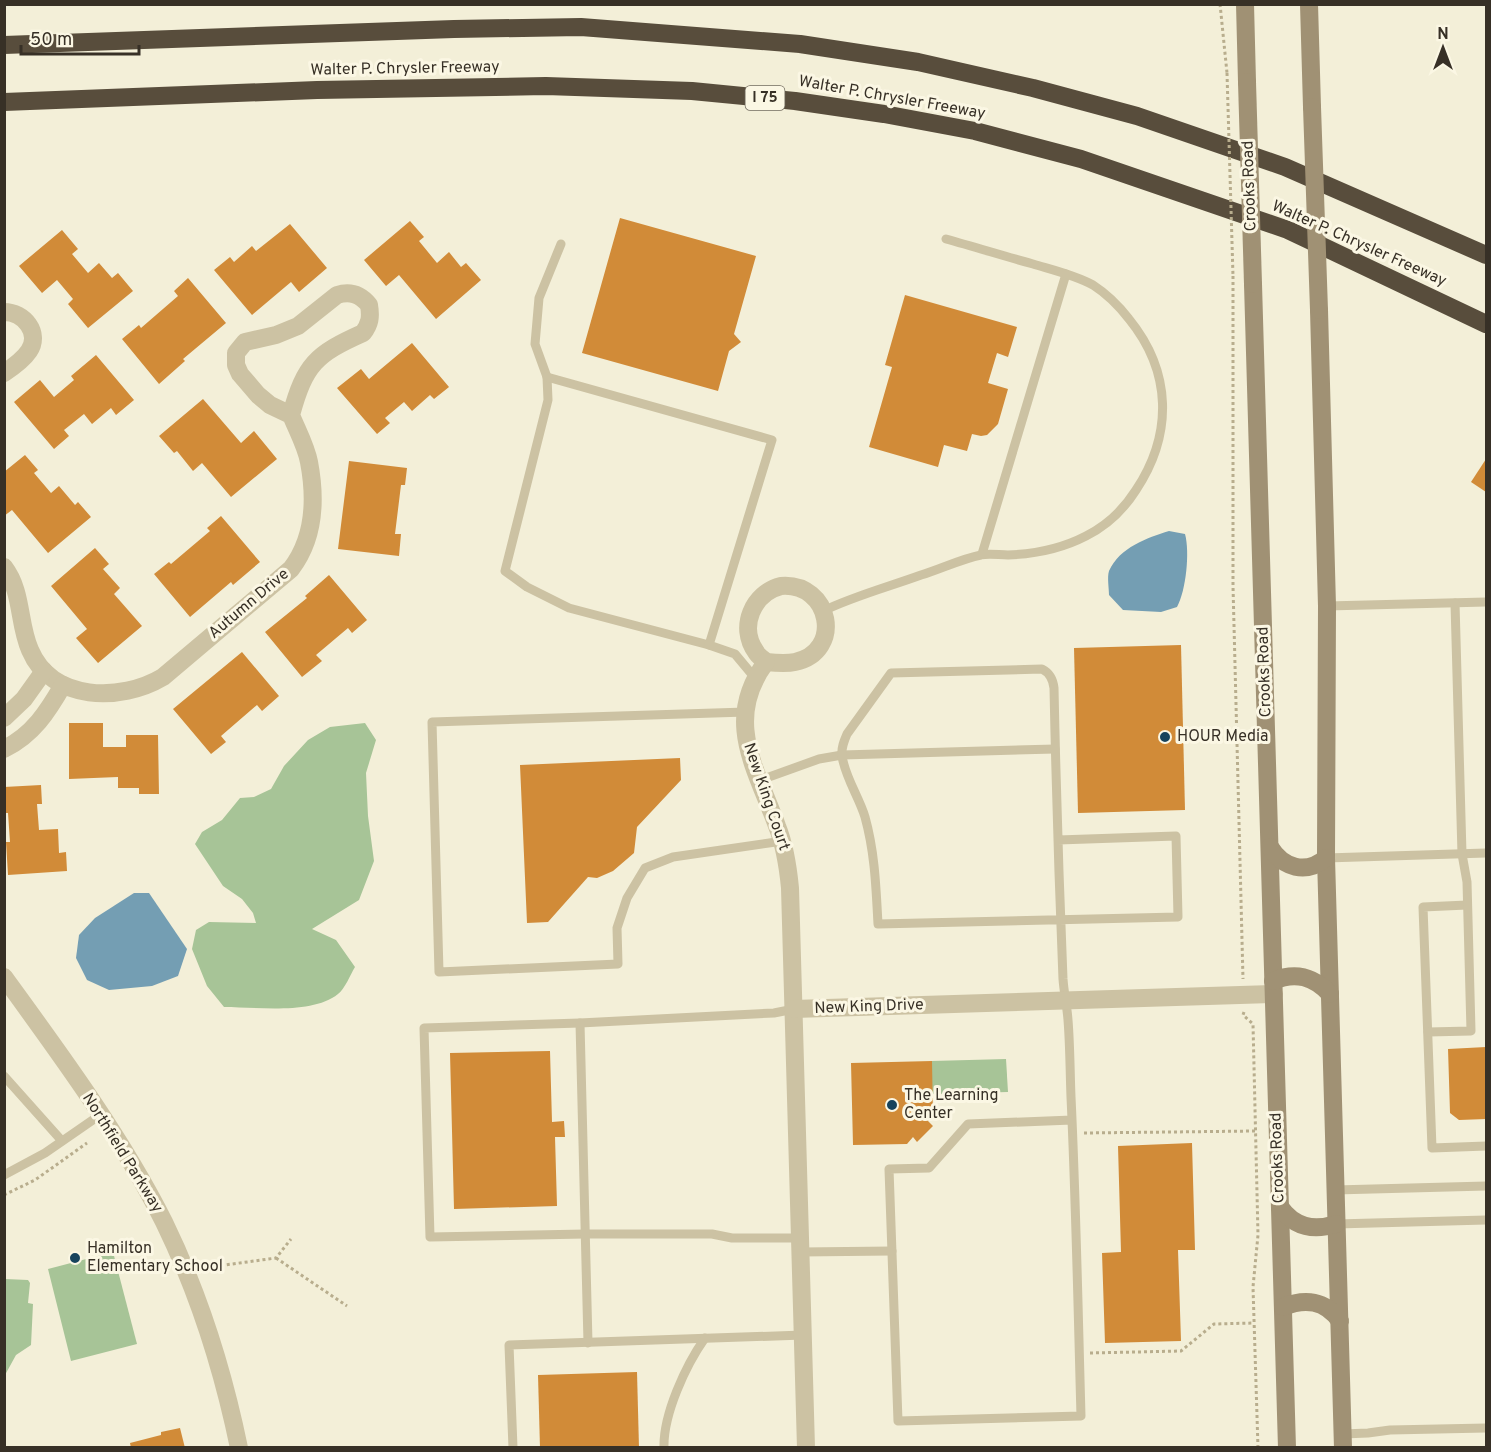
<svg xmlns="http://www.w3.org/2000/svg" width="1491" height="1452" font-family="Overpass,sans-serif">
  <rect width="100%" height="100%" fill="#f3efd8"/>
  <!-- green -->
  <g fill="#a7c497">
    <path d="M365,723L376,740L366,773L368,816L374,861L359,900L312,929L336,940L355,967C350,975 345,989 338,994C312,1015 256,1007 224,1007L207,986L192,949L196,930L209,922L256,923L253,913L242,899L223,886L195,844L202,832L222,820L240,798L254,797L271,789L284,766L308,740L330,727Z"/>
    <path d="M1006,1059L1008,1092L932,1094V1061Z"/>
    <path d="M113,1252L137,1344L71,1361L48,1269Z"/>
    <path d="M5,1279L28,1280L30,1283L28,1303L33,1304L31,1345L16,1355L5,1375Z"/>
  </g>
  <!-- water -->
  <g fill="#749eb3">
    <path d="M1169,531L1185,534C1190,552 1186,591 1177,607L1161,612L1123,610L1109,595C1109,588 1107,577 1109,571C1120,547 1147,538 1169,531Z"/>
    <path d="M134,893H149L187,949L178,976L152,986L109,990L87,980L76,958L79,935L95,918Z"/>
  </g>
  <!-- building -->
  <g fill="#d18b38">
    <path d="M620,218L756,256L734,334L741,342L729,351L718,391L582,353Z"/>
    <path d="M410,221L424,237L419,241L437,263L449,252L461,267L466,263L481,280L436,319L399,275L386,286L364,260Z"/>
    <path d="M290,224L327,268L299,292L291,282L252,315L214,270L230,257L234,262L252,246L256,251Z"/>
    <path d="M62,230L78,249L72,254L88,273L99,263L112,278L118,273L133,291L88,328L68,304L73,299L57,280L42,293L19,266Z"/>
    <path d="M188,278L226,323L183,359L185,361L159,384L122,339L139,325L141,328L178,296L174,291Z"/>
    <path d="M905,295L1017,327L1008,357L997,353L988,383L1008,389L998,424L987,435L981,436L972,434L967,451L944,445L938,467L869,447L892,367L885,365Z"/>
    <path d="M412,343L449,387L434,399L430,395L412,411L404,402L385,418L390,423L377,434L337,388L361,369L369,379Z"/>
    <path d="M96,355L134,400L116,415L111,408L92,424L84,414L64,430L69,436L54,449L14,402L40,380L54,397L74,380L71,376Z"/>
    <path d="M203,399L241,443L254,431L277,459L231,497L202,463L193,471L177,451L174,453L159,436Z"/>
    <path d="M25,455L38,470L34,473L51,493L59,486L75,505L78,502L91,517L48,553L12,510L4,516V472Z"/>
    <path d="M1486,459V492L1471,482Z"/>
    <path d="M349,461L407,468L405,485H401L395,534H401L399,556L338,549Z"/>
    <path d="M221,516L260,562L233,585L231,582L190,617L154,574L169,562L171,564L210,531L207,528Z"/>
    <path d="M95,548L109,564L103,569L120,588L114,594L142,626L98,663L76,638L87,629L51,586Z"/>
    <path d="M329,575L367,620L352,633L348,628L316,655L322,661L302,677L265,632L307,598L305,596Z"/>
    <path d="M1181,645L1185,810L1078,813L1074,648Z"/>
    <path d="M242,652L279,696L262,711L257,705L221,736L226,742L211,754L173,709Z"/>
    <path d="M69,723H103V747H126V735H158L159,794H139V788H118V777L69,779Z"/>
    <path d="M680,758L681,780L637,827L634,853L613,871L597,878L588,877L548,922L527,923L520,765Z"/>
    <path d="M41,785L42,804H37L39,830L58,829L59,853L66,852L67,871L8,875L6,842H10L8,813H4V787Z"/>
    <path d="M1486,1047V1119L1459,1120L1450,1113L1448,1049Z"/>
    <path d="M550,1051L552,1122L564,1121L565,1137H555L557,1206L454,1209L450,1053Z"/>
    <path d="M932,1061L933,1116L928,1121L933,1126L917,1142L913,1137L907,1144L853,1145L851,1063Z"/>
    <path d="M1192,1143L1195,1250H1178L1181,1341L1105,1343L1102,1253L1121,1252L1118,1146Z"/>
    <path d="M637,1372L639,1448H540L538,1375Z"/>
    <path d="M180,1428L185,1448H131L130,1443L161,1435V1432Z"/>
  </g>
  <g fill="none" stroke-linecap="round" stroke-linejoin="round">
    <!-- path -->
    <g stroke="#b8ad8d" stroke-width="3" stroke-dasharray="3 3" stroke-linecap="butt">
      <path d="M1220,4L1227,73"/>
      <path d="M1233,276V586L1243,979"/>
      <path d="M1244,1012L1243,1015L1253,1024L1258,1235L1253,1287L1258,1448"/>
      <path d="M1084,1133L1256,1131"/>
      <path d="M4,1195L35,1180L87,1143"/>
      <path d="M276,1258L347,1306"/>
      <path d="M203,1268L276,1258L291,1239"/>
      <path d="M1090,1353L1181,1351L1214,1324L1254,1323"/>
    </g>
    <!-- lane -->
    <g stroke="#ccc2a3" stroke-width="9">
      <path d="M561,244L539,298L535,344L547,377L548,400L505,571L527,587L569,608L709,645"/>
      <path d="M547,377L772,440L709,645L735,654L755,678"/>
      <path d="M982,554L1066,274"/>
      <path d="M1327,606L1486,602"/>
      <path d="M823,611C854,596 888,587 921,575C941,569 961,559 981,555C989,553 999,555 1008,555C1036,554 1061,549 1086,536C1106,526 1124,509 1136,490C1173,434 1172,372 1129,319C1119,306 1107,294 1093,285C1075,275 1053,270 1033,264C1004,256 975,247 946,239"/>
      <path d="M746,712L432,722L439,972L618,964L617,928L627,898L645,868L673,857L783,841"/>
      <path d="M758,781L819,759L842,755L1055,749"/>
      <path d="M1058,840L1176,836L1178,917L878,924C876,888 875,853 865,817C859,797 845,777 842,756C841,748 844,741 847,734L891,673L1042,669C1050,673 1053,679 1054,688C1056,785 1059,882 1063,979C1064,993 1067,1006 1068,1020C1070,1045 1070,1071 1071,1097C1076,1203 1078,1309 1081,1416L898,1421L889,1169L929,1168L968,1124L1072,1120"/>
      <path d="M1326,858L1486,853"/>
      <path d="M1467,905L1423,907L1432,1148L1486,1146"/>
      <path d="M794,1009L774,1013L580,1023L424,1028L430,1237L585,1234H712L732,1238H800"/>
      <path d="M580,1023L588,1343"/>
      <path d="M1428,1032L1471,1031L1467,882L1462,854L1455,603"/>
      <path d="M4,1076L62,1141"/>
      <path d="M4,1175L45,1153L100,1115"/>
      <path d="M1335,1190L1486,1186"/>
      <path d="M1336,1224L1486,1220"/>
      <path d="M801,1252L892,1251"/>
      <path d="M1343,1434L1368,1433L1390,1430L1486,1428"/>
      <path d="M513,1448L509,1345L803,1335"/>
      <path d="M664,1448C663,1414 686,1365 705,1338"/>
    </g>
    <!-- street -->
    <g stroke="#ccc2a3" stroke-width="18">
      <path d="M4,312C24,312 41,333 29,351C23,360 13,367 4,373"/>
      <path d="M4,567C23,592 18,623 30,650C52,702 121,702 163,677L291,569C314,539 316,499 309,462C306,446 297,430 291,415C305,364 316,354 363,333C370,324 371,317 369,305C360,294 350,291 337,295L298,326L276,335L245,342L236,353V365L240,374L258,395L270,405L291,415"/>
      <path d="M781,586C831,582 844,652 795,662C786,664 776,663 766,662C763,659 758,656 756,652C738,627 753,593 781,586Z"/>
      <path d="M766,662C723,720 756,768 777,826C785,846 788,867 790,888L806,1448"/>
      <path d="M4,718L24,699L44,671"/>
      <path d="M4,749C33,735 48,711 63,685"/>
      <path d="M4,977C60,1054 122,1138 164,1222C199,1294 223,1370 239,1448"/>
      <path d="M794,1009L1274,994"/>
    </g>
    <!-- secondary -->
    <g stroke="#a09174" stroke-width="18">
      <path d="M1245,4L1247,82"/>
      <path d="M1309,4L1312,107"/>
      <path d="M1253,284L1287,1448"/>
      <path d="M1319,310L1327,606L1326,858L1343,1448"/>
      <path d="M1270,847C1283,868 1306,875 1326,858"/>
      <path d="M1273,981C1296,971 1314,977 1330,994"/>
      <path d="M1280,1207C1294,1227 1313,1231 1336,1224"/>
      <path d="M1283,1307C1305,1298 1325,1300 1340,1321"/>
    </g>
    <!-- highway -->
    <g stroke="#584d3c" stroke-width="18">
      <path d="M4,45L454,29L581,27L800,44L918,62L1033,88L1137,116L1285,167L1486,255"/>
      <path d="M4,102L317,90L546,86L692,91L795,101L884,114L975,131L1081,159L1288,230L1486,324"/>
    </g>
    <!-- path-bridge -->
    <path stroke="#b8ad8d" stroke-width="3" stroke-dasharray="3 3" stroke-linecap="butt" d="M1227,73L1233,276"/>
    <!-- secondary-bridge -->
    <g stroke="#a09174" stroke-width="18">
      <path d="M1247,82L1253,284"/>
      <path d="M1312,107L1319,310"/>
    </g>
  </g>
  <!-- markers -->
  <g fill="#17435c" stroke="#fbf7e4" stroke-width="2">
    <circle cx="1165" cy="737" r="6"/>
    <circle cx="892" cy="1105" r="6"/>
    <circle cx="75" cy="1258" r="6"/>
  </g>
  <g text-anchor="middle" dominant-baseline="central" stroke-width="6" stroke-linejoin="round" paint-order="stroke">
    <!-- shield labels -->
    <rect fill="#fbf7e4" stroke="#726c5f" stroke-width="1.5" x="745.5" y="86" width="39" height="24" rx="4.5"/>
    <g font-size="15" font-weight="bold" fill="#373026">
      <text x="765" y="98">I 75</text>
    </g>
    <!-- street labels -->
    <g font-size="16" fill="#373026" stroke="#fbf7e4">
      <text transform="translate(405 69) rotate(-1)">Walter P. Chrysler Freeway</text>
      <text transform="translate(892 98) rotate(10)">Walter P. Chrysler Freeway</text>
      <text transform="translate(1250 186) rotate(-92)">Crooks Road</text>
      <text transform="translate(1359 244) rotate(24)">Walter P. Chrysler Freeway</text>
      <text transform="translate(249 604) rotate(-40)">Autumn Drive</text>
      <text transform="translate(1265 672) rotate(-92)">Crooks Road</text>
      <text transform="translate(766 797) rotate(71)">New King Court</text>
      <text transform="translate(869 1007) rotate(-2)">New King Drive</text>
      <text transform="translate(122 1153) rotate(58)">Northfield Parkway</text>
      <text transform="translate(1278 1158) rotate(-92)">Crooks Road</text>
    </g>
    <!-- poi labels -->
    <g font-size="16" fill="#373026" stroke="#fbf7e4" text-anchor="start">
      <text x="1177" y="737">HOUR Media</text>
      <text x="904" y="1096">The Learning<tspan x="904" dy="18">Center</tspan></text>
      <text x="87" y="1249">Hamilton<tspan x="87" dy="18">Elementary School</tspan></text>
    </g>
  </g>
  <!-- border -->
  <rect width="1491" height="1452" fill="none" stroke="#373026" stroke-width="12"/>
  <!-- north arrow -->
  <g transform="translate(1443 48)" stroke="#fbf7e4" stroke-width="4.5" paint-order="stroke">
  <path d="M0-4.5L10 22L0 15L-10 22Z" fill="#373026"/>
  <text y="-9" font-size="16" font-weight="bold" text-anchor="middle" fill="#373026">N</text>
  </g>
  <!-- scale -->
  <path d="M21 45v9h118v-9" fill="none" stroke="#373026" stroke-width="3"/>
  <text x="30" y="45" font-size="18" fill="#373026" stroke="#fbf7e4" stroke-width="4.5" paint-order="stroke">50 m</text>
</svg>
